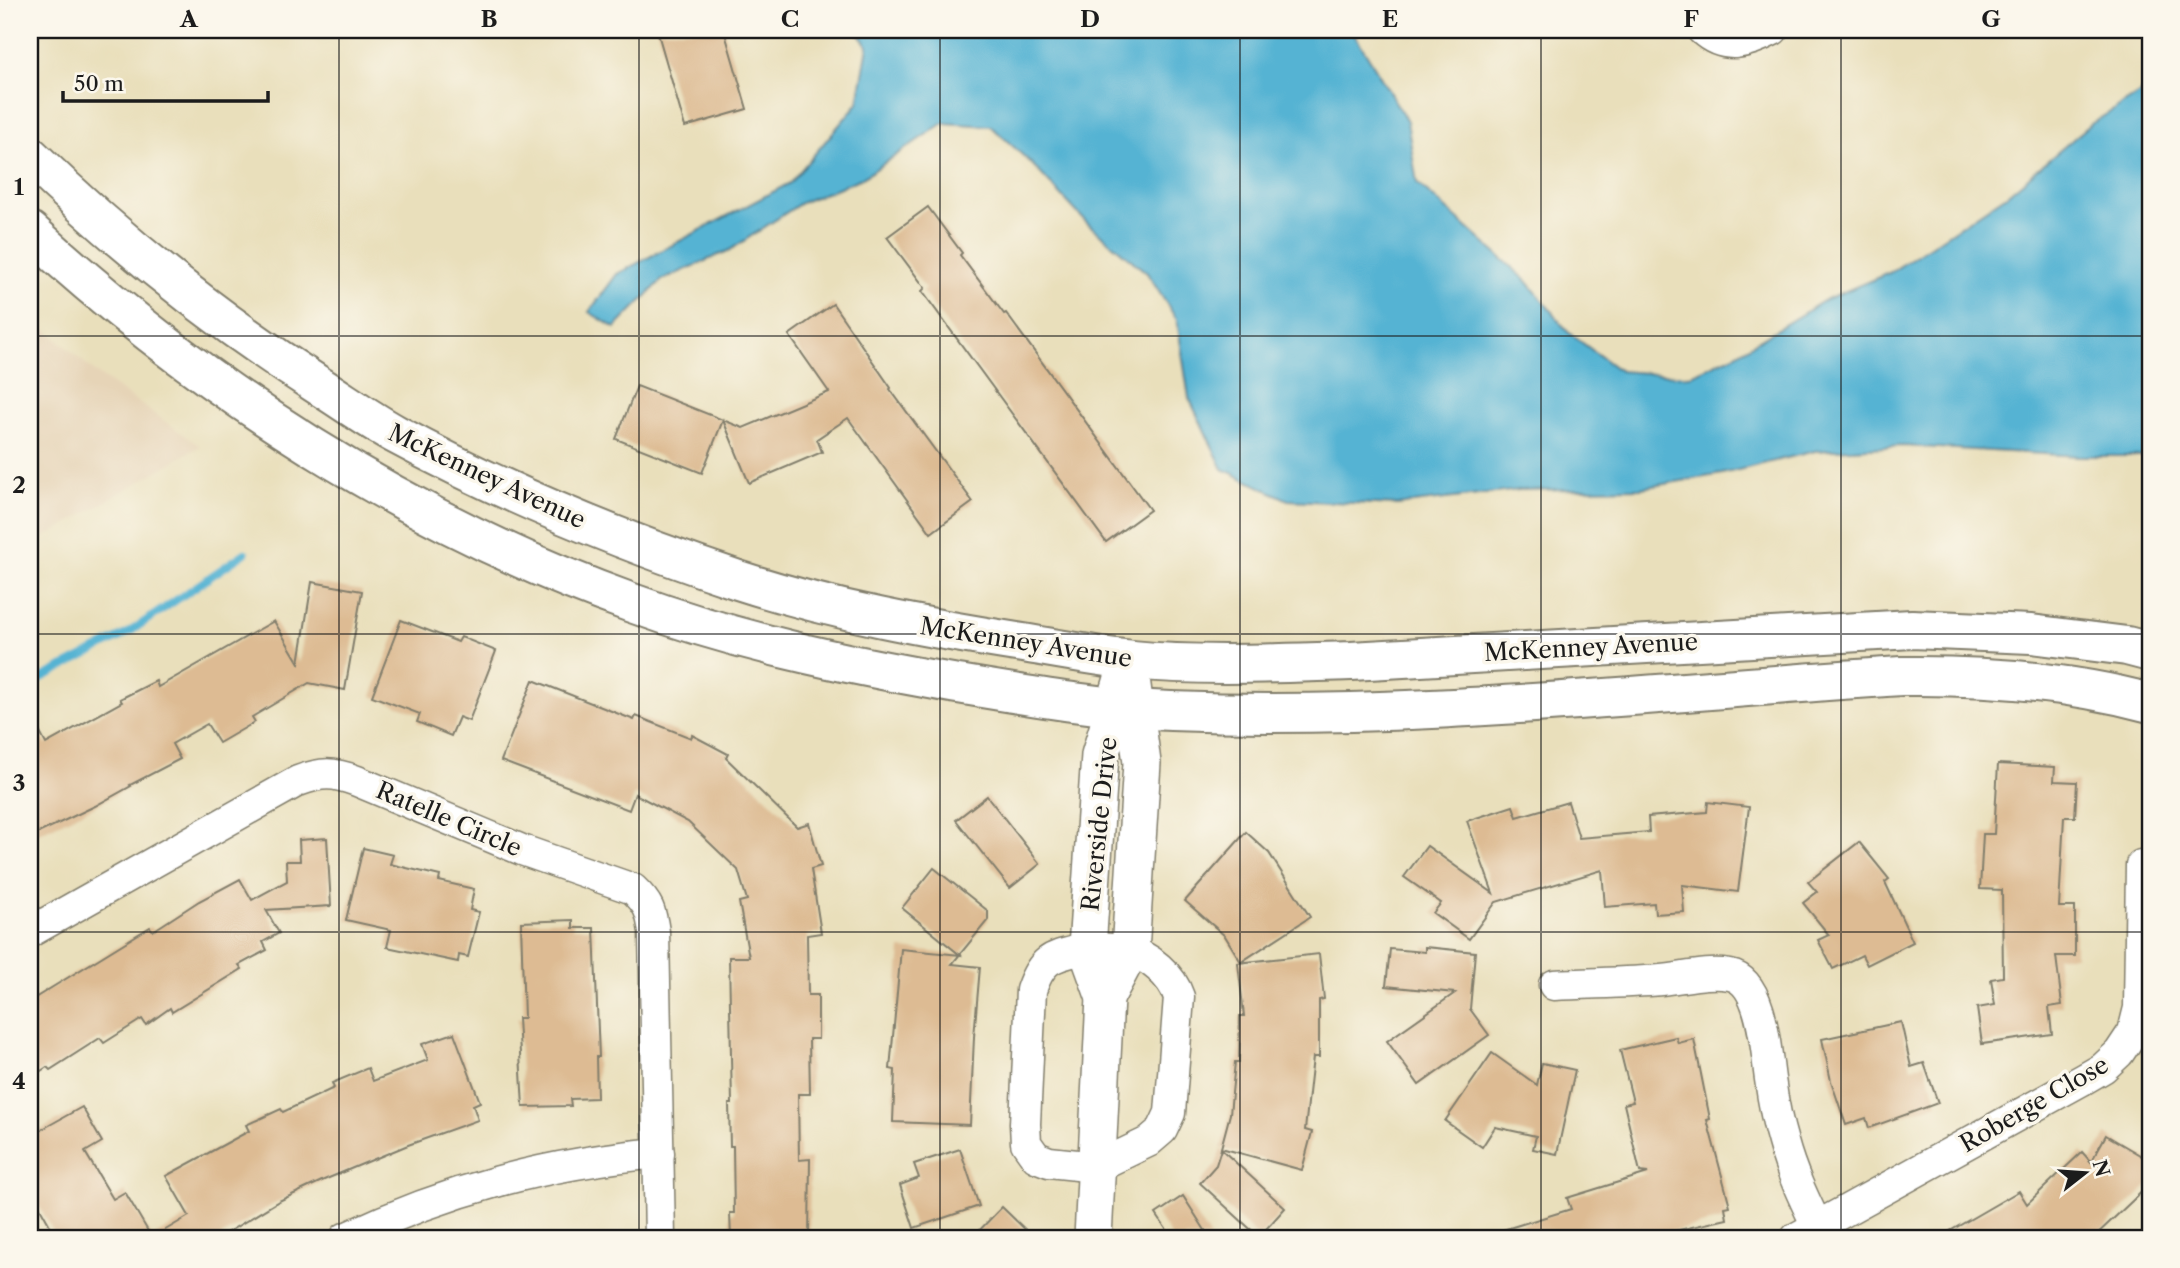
<svg xmlns="http://www.w3.org/2000/svg" width="2180" height="1268" font-family="'Libre Caslon Text',serif">
  <rect width="100%" height="100%" fill="#fbf7ec"/>
  <filter id="ink" filterUnits="userSpaceOnUse"><feTurbulence type="fractalNoise" baseFrequency=".0143" numOctaves="2"/><feDisplacementMap in="SourceGraphic" scale="14" xChannelSelector="R" yChannelSelector="G"/><feConvolveMatrix kernelMatrix="1 2 1 2 8 2 1 2 1" color-interpolation-filters="sRGB"/></filter>
  <filter id="wash" filterUnits="userSpaceOnUse"><feTurbulence type="fractalNoise" baseFrequency=".00686" numOctaves="4" result="noise"/><feDisplacementMap in="SourceGraphic" scale="28" xChannelSelector="R" yChannelSelector="G"/><feGaussianBlur stdDeviation="1.57" result="paint"/><feColorMatrix in="noise" values="0 0 0 0 0 0 0 0 0 0 0 0 0 0 0 0 0 1.4 0 .05"/><feComposite in="paint" operator="in"/></filter>
  <g filter="url(#wash)">
    <rect width="100%" height="100%" fill="#e9dfbb"/>
    <!-- built -->
    <path fill="#e6d4b7" d="M30,316L95,372L200,446L30,546Z"/>
    <!-- water -->
    <path fill="#55b3d3" stroke="#386878" stroke-width="2" d="M855,30H1352L1407,121L1417,183L1527,281L1568,332L1620,371L1689,376L1736,354L1827,299L1891,272L2008,194L2091,124L2150,87V456H2079L1903,446L1815,451L1722,474L1641,488L1519,490L1397,505L1288,500L1223,469L1189,398L1177,320L1147,273L1087,223L1031,163L991,126L943,123L864,177L801,203L730,250L662,280L615,328L589,312L617,274L790,183L858,103L868,46Z"/>
    <g fill="none" stroke-linecap="round" stroke-linejoin="round">
      <!-- stream -->
      <path stroke="#55b3d3" stroke-width="8" d="M30,684L128,633L245,553"/>
    </g>
    <g id="blocks">
      <!-- building -->
      <g fill="#ddbb93">
        <path d="M657,30H724L747,109L685,127Z"/>
        <path d="M928,207L962,253L960,255L1004,314L1006,313L1150,510L1106,542L922,291L925,288L887,237Z"/>
        <path d="M833,304L891,388L890,389L973,502L931,533L848,418L817,439L822,452L749,483L723,420L702,473L616,439L637,386L743,428L829,392L789,335Z"/>
        <path d="M312,582L362,591L345,690L309,683L252,717L255,722L219,743L207,724L172,744L180,759L130,785L131,786L95,806L30,837V714L46,744L122,702L120,699L156,681L158,687L274,621L299,663Z"/>
        <path d="M401,620L458,642L461,637L496,651L469,721L459,717L451,736L417,722L420,714L372,696Z"/>
        <path d="M533,680L634,720L636,716L691,738L692,735L728,754L726,758L797,827L809,823L821,866L811,869L821,933L807,935L808,995H818V1039H809L810,1094H798L799,1160L810,1159L809,1238H731L730,1213H734L733,1146H730L729,1104H732L729,957H749L739,902L747,900L738,870L688,822L635,794L629,810L501,761Z"/>
        <path d="M1998,764L2055,767L2054,781L2077,782L2075,817H2064L2059,907H2075V956H2056L2062,1005L2049,1007L2052,1034L1982,1044L1977,1008L1995,1005L1991,979L2003,977L2002,890L1980,889L1983,834H1994Z"/>
        <path d="M987,796L1040,864L1010,888L956,820Z"/>
        <path d="M1568,802L1579,838L1649,832L1648,817L1707,812L1708,802L1749,807L1738,892L1682,885L1684,912L1655,914L1654,903L1605,907L1602,870L1496,902L1469,939L1433,913L1441,903L1404,877L1427,846L1493,893L1467,821L1513,806L1517,817Z"/>
        <path d="M1246,832L1269,853L1310,917L1241,962L1225,936L1185,901Z"/>
        <path d="M327,838L331,906L266,910L279,933L263,942L267,950L239,965L242,969L172,1012L170,1008L146,1025L142,1019L104,1043L100,1038L50,1070L47,1067L30,1078V1001L150,927L153,931L199,901L240,879L252,900L287,881L286,861H300L299,840Z"/>
        <path d="M1859,842L1889,879L1885,882L1913,942L1867,965L1862,955L1833,969L1818,940L1829,935L1803,903L1817,892L1808,882Z"/>
        <path d="M363,848L393,855L390,864L440,876L439,881L474,889L470,910L479,912L468,957L459,955L458,962L387,947L391,930L346,920Z"/>
        <path d="M934,868L988,911V920L952,964L980,967L974,1037L970,1125L893,1122L895,1070L890,1069L901,949L960,955L902,908Z"/>
        <path d="M573,920V928H594L599,1057H596L597,1098L570,1099L571,1106L523,1107L518,1018H524L521,922Z"/>
        <path d="M1425,947L1475,952L1470,1009L1489,1035L1419,1085L1387,1041L1455,993L1386,986L1390,949L1425,952Z"/>
        <path d="M1319,954L1324,999L1319,1000V1057H1313L1305,1130L1312,1132L1302,1170L1221,1148L1230,1114L1235,1062H1239L1240,1016H1244L1238,963Z"/>
        <path d="M1901,1022L1911,1067L1924,1063L1938,1103L1869,1128L1866,1118L1846,1125L1831,1081L1822,1039Z"/>
        <path d="M454,1033L480,1102L473,1105L478,1120L408,1145L324,1180L279,1201L218,1238H57L30,1190V1136L82,1107L102,1142L85,1152L113,1199L125,1192L152,1238L189,1216L166,1176L249,1131L246,1125L281,1109L283,1112L334,1088L332,1083L368,1068L373,1081L428,1060L422,1044Z"/>
        <path d="M1676,1037L1678,1043L1694,1039L1710,1119L1707,1120L1730,1206L1725,1207L1727,1219L1644,1238H1494L1493,1233L1571,1209L1567,1198L1648,1173L1640,1172L1624,1104L1633,1102L1620,1050Z"/>
        <path d="M1492,1053L1537,1085L1542,1063L1575,1070L1557,1154L1533,1149L1536,1136L1495,1127L1482,1147L1445,1121Z"/>
        <path d="M2106,1135L2150,1161V1184L2093,1238H1938L2019,1191L2027,1204L2082,1152L2091,1162Z"/>
        <path d="M960,1149L979,1206L914,1228L900,1185L919,1178L914,1164Z"/>
        <path d="M1221,1149L1285,1208L1259,1237L1200,1183L1216,1165Z"/>
        <path d="M1183,1196L1210,1238H1172L1156,1214Z"/>
        <path d="M1002,1207L1034,1238H972Z"/>
      </g>
    </g>
  </g>
  <g filter="url(#ink)">
    <use href="#blocks" fill-opacity="0" stroke="#827e6c" stroke-width="2"/>
    <g fill="none" stroke-linecap="round" stroke-linejoin="round">
      <!-- minor casing -->
      <g stroke="#827e6c" stroke-width="33">
        <g id="minor">
          <path d="M1702,30C1725,51 1748,43 1773,30"/>
          <path d="M30,932L298,781C322,772 333,772 357,781L522,850L633,889C649,904 651,911 654,932L660,1238"/>
          <path d="M1087,948C1100,949 1114,948 1127,951C1149,955 1172,976 1179,997L1170,1113L1162,1130L1148,1142L1096,1167L1049,1162L1036,1157L1026,1143L1025,1124L1031,990C1043,955 1054,957 1087,948Z"/>
          <path d="M1554,985C1590,983 1625,983 1661,980C1683,978 1708,971 1730,975C1763,981 1766,1053 1770,1079C1773,1101 1777,1122 1783,1142C1791,1172 1804,1199 1817,1226"/>
          <path d="M345,1238C447,1190 547,1163 659,1153"/>
          <path d="M1796,1238L2084,1079L2103,1068L2119,1053L2133,1032L2139,1008L2141,865"/>
        </g>
      </g>
      <!-- tertiary casing -->
      <g stroke="#827e6c" stroke-width="40">
        <g id="tertiary">
          <path d="M1105,998L1130,951L1142,763L1131,678"/>
          <path d="M1093,1238L1105,998L1087,948L1100,755L1129,659"/>
        </g>
      </g>
      <!-- secondary casing -->
      <g stroke="#827e6c" stroke-width="42">
        <g id="secondary">
          <path d="M30,156C119,242 216,320 321,387C346,403 370,420 395,434C504,493 621,541 738,580C830,610 927,628 1023,643C1059,649 1096,656 1132,660C1204,667 1278,663 1351,661L1912,629L2031,634L2127,646L2150,652"/>
          <path d="M30,231C204,391 409,523 632,603C736,641 843,664 952,683C1024,695 1098,708 1171,711C1415,721 1659,691 1902,676C1986,675 2069,681 2150,703"/>
        </g>
      </g>
      <!-- minor -->
      <use href="#minor" stroke="#fff" stroke-width="30"/>
      <!-- tertiary -->
      <use href="#tertiary" stroke="#fff" stroke-width="37"/>
      <!-- secondary -->
      <use href="#secondary" stroke="#fff" stroke-width="38"/>
    </g>
  </g>
  <!-- grid -->
  <path fill="none" stroke="#1c1c1c" stroke-width="2" stroke-opacity="0.55" d="M339,30V1238M639,30V1238M940,30V1238M1240,30V1238M1541,30V1238M1841,30V1238M30,336H2150M30,634H2150M30,932H2150"/>
  <g text-anchor="middle" dominant-baseline="central" stroke-width="7" stroke-linejoin="round" paint-order="stroke">
    <!-- street labels -->
    <g font-size="24" fill="#1c1c1c" stroke="#fbf7ec">
      <text transform="translate(487 476) rotate(25)">McKenney Avenue</text>
      <text transform="translate(1026 642) rotate(9)">McKenney Avenue</text>
      <text transform="translate(1591 647) rotate(-3)">McKenney Avenue</text>
      <text transform="translate(449 819) rotate(23)">Ratelle Circle</text>
      <text transform="translate(1099 824) rotate(-84)">Riverside Drive</text>
      <text transform="translate(2034 1104) rotate(-30)">Roberge Close</text>
    </g>
  </g>
  <!-- margin -->
  <rect width="2180" height="1268" fill="none" stroke="#fbf7ec" stroke-width="77"/>
  <!-- north arrow -->
  <g transform="translate(2085 1173) rotate(73)" stroke="#fbf7ec" stroke-width="5" paint-order="stroke">
  <path d="M0-5L12 26L0 18L-12 26Z" fill="#1c1c1c"/>
  <text y="-10" font-size="19" font-weight="bold" text-anchor="middle" fill="#1c1c1c">N</text>
  </g>
  <!-- scale -->
  <path d="M63 91v10h205v-10" fill="none" stroke="#1c1c1c" stroke-width="3.5"/>
  <text x="74" y="91" font-size="21" fill="#1c1c1c" stroke="#fbf7ec" stroke-width="5" paint-order="stroke">50 m</text>
  <rect x="38" y="38" width="2104" height="1192" fill="none" stroke="#1c1c1c" stroke-width="2.5"/>
  <g font-size="23" text-anchor="middle" font-weight="bold" fill="#1c1c1c">
    <text x="189" y="27">A</text>
    <text x="489" y="27">B</text>
    <text x="790" y="27">C</text>
    <text x="1090" y="27">D</text>
    <text x="1390" y="27">E</text>
    <text x="1691" y="27">F</text>
    <text x="1991" y="27">G</text>
    <text x="19" y="195">1</text>
    <text x="19" y="493">2</text>
    <text x="19" y="791">3</text>
    <text x="19" y="1089">4</text>
  </g>
</svg>
